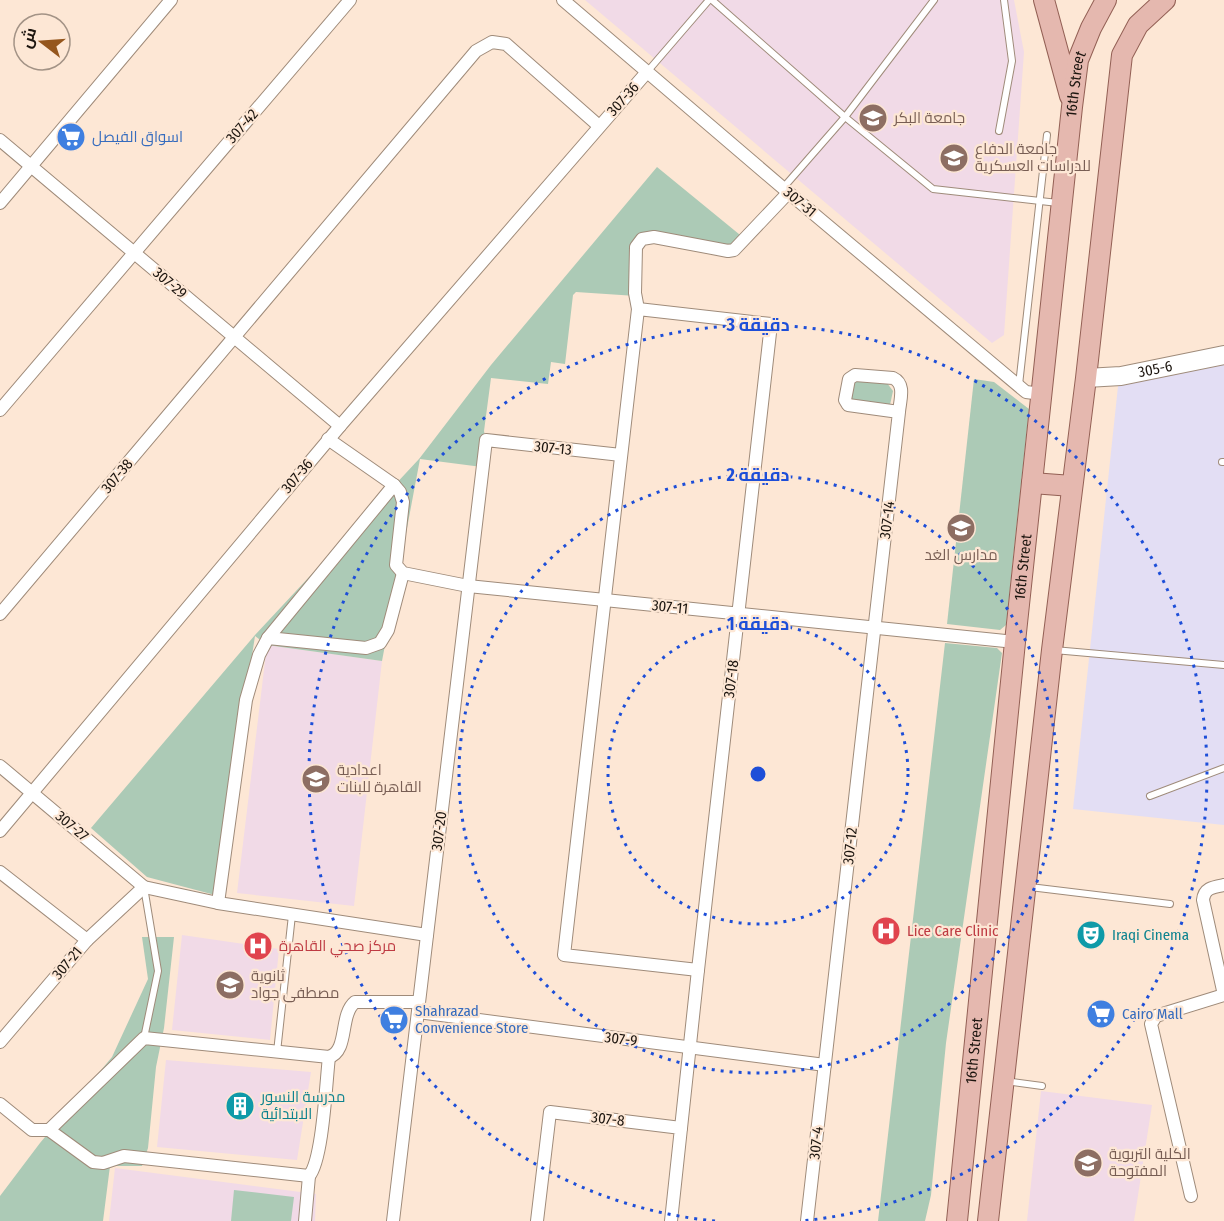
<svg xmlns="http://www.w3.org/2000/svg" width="1224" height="1221" font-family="'Fira Sans Condensed',Cairo,sans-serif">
  <rect width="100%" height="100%" fill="#fde7d5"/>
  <!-- commercial -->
  <path fill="#e3def4" d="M1224,355V825L1073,809L1119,377Z"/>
  <!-- education -->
  <g fill="#f1dae7">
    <path d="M585,0H1014L1024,52L1004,335L992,343Z"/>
    <path d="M267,645L382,661L354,906L237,893Z"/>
    <path d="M182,935L279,949L270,1040L172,1030Z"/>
    <path d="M166,1060L311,1072L297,1160L157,1147Z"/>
    <path d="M1041,1091L1152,1105L1134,1221H1027Z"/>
    <path d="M115,1168L316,1194L315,1221H109Z"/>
  </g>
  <!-- green -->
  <g fill="#accab6">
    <path d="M657,167L745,239L734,250L642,239L636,296L576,292L573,295L565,364L551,362L548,384L491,378L484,431L486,440L482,467L420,459L382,661L267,645L255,636L215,895L147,877L91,828L255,635L419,459L491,365Z"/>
    <path d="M974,379L994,382L1029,409L1006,625L1000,630L947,624Z"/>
    <path d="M856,380L887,383L893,391L890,405L888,406L851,401L850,387Z"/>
    <path d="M945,643L997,648L1002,653L946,1043L931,1195L925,1221H878Z"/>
    <path d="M142,937H174L164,1028L156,1067L148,1148L142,1166H110L103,1221H0V1196L40,1143L112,1057L148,979Z"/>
    <path d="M234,1190L294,1197L291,1221H231Z"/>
  </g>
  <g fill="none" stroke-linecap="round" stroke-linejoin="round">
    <!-- lane casing -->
    <g stroke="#9f8b7a" stroke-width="8">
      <g id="lane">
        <path d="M712,0L845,117L933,189L1058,203"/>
        <path d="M647,72L709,0"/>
        <path d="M999,131L1012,61L1004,0"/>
        <path d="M783,188L845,117L934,0"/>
        <path d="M1019,385L1047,135"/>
        <path d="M1222,462H1224"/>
        <path d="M1054,650L1224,665"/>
        <path d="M1150,796L1224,768"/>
        <path d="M1030,887L1170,904"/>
        <path d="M144,1038L158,971L144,887"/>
        <path d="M277,1052L292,915"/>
        <path d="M1005,1081L1042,1086"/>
      </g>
    </g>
    <!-- street casing -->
    <g stroke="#9f8b7a" stroke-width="14">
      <g id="street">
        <path d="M563,0L783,188L1026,392L1042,394"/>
        <path d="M0,140L340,426"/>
        <path d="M0,203L171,0"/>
        <path d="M638,309L771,324L698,970L564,955Z"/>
        <path d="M638,309L635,293L636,247L642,239L654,237L728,251L734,250L788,193"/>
        <path d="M0,410L350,0"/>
        <path d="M328,439L394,485L400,492L403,502L396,565L403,573L468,586L1015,642"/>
        <path d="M0,614L476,51L492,42L506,44L599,126"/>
        <path d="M268,638L366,648L380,643L388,630L403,573"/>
        <path d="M0,766L144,887L218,903L427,935"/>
        <path d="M0,831L340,426L647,72"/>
        <path d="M0,872L87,940L0,1042"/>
        <path d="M1224,885C1213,887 1204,888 1203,900L1224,995"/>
        <path d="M218,903L246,700L259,655L268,638L394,485"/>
        <path d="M87,940L144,887"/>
        <path d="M418,1012L825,1065"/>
        <path d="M0,1104L32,1130H49L144,1038L329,1057C349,1051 339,1015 355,1002H419"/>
        <path d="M681,1128L698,970"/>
        <path d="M49,1130L93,1162L103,1163L124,1156L309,1176C323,1160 326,1081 329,1057"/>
        <path d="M1191,1196L1151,1024L1156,1016L1224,995"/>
        <path d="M305,1221L309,1176"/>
        <path d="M393,1221L486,440L621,455"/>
        <path d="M537,1221L550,1112L681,1128L671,1221"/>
        <path d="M807,1221L899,412C900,400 906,384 893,378L855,375L849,379L845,400L848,405L899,412"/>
      </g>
    </g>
    <!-- secondary casing -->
    <g stroke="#9f8b7a" stroke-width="20">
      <g id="secondary">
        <path id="s1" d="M1086,378L1121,376L1224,355"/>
      </g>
    </g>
    <!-- primary casing -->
    <g stroke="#936055" stroke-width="22">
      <g id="primary">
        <path d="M1044,0L1070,96"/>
        <path d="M1032,483L1072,486"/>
        <path id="s2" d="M957,1221L1015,642L1072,107L1078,60L1091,28L1106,0"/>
        <path d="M988,1221L1052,650L1086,378L1122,55L1138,25L1165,0"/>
      </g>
    </g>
    <!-- lane -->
    <use href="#lane" stroke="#fff" stroke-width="6"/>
    <!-- street -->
    <use href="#street" stroke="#fff" stroke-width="12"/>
    <!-- secondary -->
    <use href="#secondary" stroke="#fff" stroke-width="18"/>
    <!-- primary -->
    <use href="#primary" stroke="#e5b8af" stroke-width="20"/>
  </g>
  <!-- distance rings -->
  <g fill="none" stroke="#1d4ed8" stroke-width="3" stroke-dasharray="3 6">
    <circle cx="758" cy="774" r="150"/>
    <circle cx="758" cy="774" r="299"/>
    <path d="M715 1221A449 449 0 1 1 801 1221"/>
  </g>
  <!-- icons -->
  <defs>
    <g id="university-disc" transform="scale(1.5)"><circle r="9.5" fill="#8d6e63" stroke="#fde7d5"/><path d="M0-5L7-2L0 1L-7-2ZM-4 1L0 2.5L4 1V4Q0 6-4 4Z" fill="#fff"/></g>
    <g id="supermarket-disc" transform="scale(1.5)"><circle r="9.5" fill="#3f7fe0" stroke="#fde7d5"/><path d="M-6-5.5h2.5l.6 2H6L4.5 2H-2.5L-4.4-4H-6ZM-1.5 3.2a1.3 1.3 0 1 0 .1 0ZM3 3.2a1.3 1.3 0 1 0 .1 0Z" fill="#fff"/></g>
    <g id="school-disc" transform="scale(1.5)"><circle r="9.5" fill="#8d6e63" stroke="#fde7d5"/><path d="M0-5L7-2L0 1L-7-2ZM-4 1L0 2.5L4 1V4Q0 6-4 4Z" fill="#fff"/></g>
    <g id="hospital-disc" transform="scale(1.5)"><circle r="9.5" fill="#e0444e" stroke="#fde7d5"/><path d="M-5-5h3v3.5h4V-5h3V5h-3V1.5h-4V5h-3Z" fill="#fff"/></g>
    <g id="theatre-disc" transform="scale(1.5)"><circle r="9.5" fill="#0f9aa8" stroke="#fde7d5"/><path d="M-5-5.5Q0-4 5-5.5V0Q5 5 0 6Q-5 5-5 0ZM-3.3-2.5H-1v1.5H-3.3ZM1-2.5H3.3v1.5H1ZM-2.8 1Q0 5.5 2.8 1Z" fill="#fff"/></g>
    <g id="building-disc" transform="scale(1.5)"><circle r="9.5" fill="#0f9aa8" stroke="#fde7d5"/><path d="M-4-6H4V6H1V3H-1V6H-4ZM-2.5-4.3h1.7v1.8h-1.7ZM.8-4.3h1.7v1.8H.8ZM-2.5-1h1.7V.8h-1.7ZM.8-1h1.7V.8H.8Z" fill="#fff"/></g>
  </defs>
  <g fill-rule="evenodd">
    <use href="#university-disc" x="873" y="118"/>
    <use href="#supermarket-disc" x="71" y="137"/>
    <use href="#university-disc" x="954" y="158"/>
    <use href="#school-disc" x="961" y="528"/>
    <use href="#school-disc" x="316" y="779"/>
    <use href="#hospital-disc" x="886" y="931"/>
    <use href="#theatre-disc" x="1091" y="935"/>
    <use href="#hospital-disc" x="258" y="946"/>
    <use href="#school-disc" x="230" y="985"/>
    <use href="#supermarket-disc" x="1101" y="1014"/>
    <use href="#supermarket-disc" x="394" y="1020"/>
    <use href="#building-disc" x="240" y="1106"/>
    <use href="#university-disc" x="1088" y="1163"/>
  </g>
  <g text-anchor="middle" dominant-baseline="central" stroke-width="4.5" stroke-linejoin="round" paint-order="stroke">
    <!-- street labels -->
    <g font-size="15" fill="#1c150f" stroke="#fde7d5">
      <text stroke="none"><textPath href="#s2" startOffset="1143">16th Street</textPath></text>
      <text transform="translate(623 99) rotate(-48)">307-36</text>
      <text transform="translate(242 126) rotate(-49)">307-42</text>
      <text transform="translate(800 202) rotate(40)">307-31</text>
      <text transform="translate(170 283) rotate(40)">307-29</text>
      <text stroke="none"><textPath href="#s1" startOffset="70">305-6</textPath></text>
      <text transform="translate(553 448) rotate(6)">307-13</text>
      <text transform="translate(117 476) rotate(-50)">307-38</text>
      <text transform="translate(297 476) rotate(-50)">307-36</text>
      <text transform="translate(887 520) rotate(-83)">307-14</text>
      <text stroke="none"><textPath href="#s2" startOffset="657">16th Street</textPath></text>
      <text transform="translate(670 607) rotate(6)">307-11</text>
      <text transform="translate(731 679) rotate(-83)">307-18</text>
      <text transform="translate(72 826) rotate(40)">307-27</text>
      <text transform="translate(439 831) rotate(-83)">307-20</text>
      <text transform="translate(850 846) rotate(-84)">307-12</text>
      <text transform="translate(67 963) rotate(-50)">307-21</text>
      <text transform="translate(621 1039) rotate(7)">307-9</text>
      <text stroke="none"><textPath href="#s2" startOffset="171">16th Street</textPath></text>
      <text transform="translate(608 1119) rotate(7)">307-8</text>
      <text transform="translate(816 1143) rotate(-84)">307-4</text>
    </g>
    <!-- education labels -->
    <g font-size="15" fill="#785e54" stroke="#fde7d5" text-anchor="start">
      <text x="894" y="118">جامعة البكر</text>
      <text x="975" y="149">جامعة الدفاع<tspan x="975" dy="17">للدراسات العسكرية</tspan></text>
      <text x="961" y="555" text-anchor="middle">مدارس الغد</text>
      <text x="337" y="770">اعدادية<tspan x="337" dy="17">القاهرة للبنات</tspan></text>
      <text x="251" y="976">ثانوية<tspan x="251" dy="17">مصطفى جواد</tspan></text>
      <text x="1109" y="1154">الكلية التربوية<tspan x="1109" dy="17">المفتوحة</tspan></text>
    </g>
    <!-- shop labels -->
    <g font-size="15" fill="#366cbe" stroke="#fde7d5" text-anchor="start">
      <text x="92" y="137">اسواق الفيصل</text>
      <text x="415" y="1011">Shahrazad<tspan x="415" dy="17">Convenience Store</tspan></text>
      <text x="1122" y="1014">Cairo Mall</text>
    </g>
    <!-- health labels -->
    <g font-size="15" fill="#be3a42" stroke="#fde7d5" text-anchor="start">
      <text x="907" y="931">Lice Care Clinic</text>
      <text x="279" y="946">مركز صحي القاهرة</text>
    </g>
    <!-- culture labels -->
    <g font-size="15" fill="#0d838f" stroke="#fde7d5" text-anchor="start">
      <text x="1112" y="935">Iraqi Cinema</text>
      <text x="261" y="1097">مدرسة النسور<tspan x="261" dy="17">الابتدائية</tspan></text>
    </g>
  </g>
  <circle cx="758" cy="774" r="9" fill="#1d4ed8" stroke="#fde7d5" stroke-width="3"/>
  <g font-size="18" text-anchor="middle" font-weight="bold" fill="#1d4ed8" stroke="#fde7d5" stroke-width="4.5" stroke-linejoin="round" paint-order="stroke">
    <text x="758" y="331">3 دقيقة</text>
    <text x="758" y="481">2 دقيقة</text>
    <text x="758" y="630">1 دقيقة</text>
  </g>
  <!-- north arrow -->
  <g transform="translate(42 42) rotate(287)"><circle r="28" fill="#fde7d5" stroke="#a39386" stroke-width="1.5"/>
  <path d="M0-4.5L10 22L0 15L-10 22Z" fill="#95561d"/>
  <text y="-9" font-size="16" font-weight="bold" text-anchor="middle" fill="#1c150f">ش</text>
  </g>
</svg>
